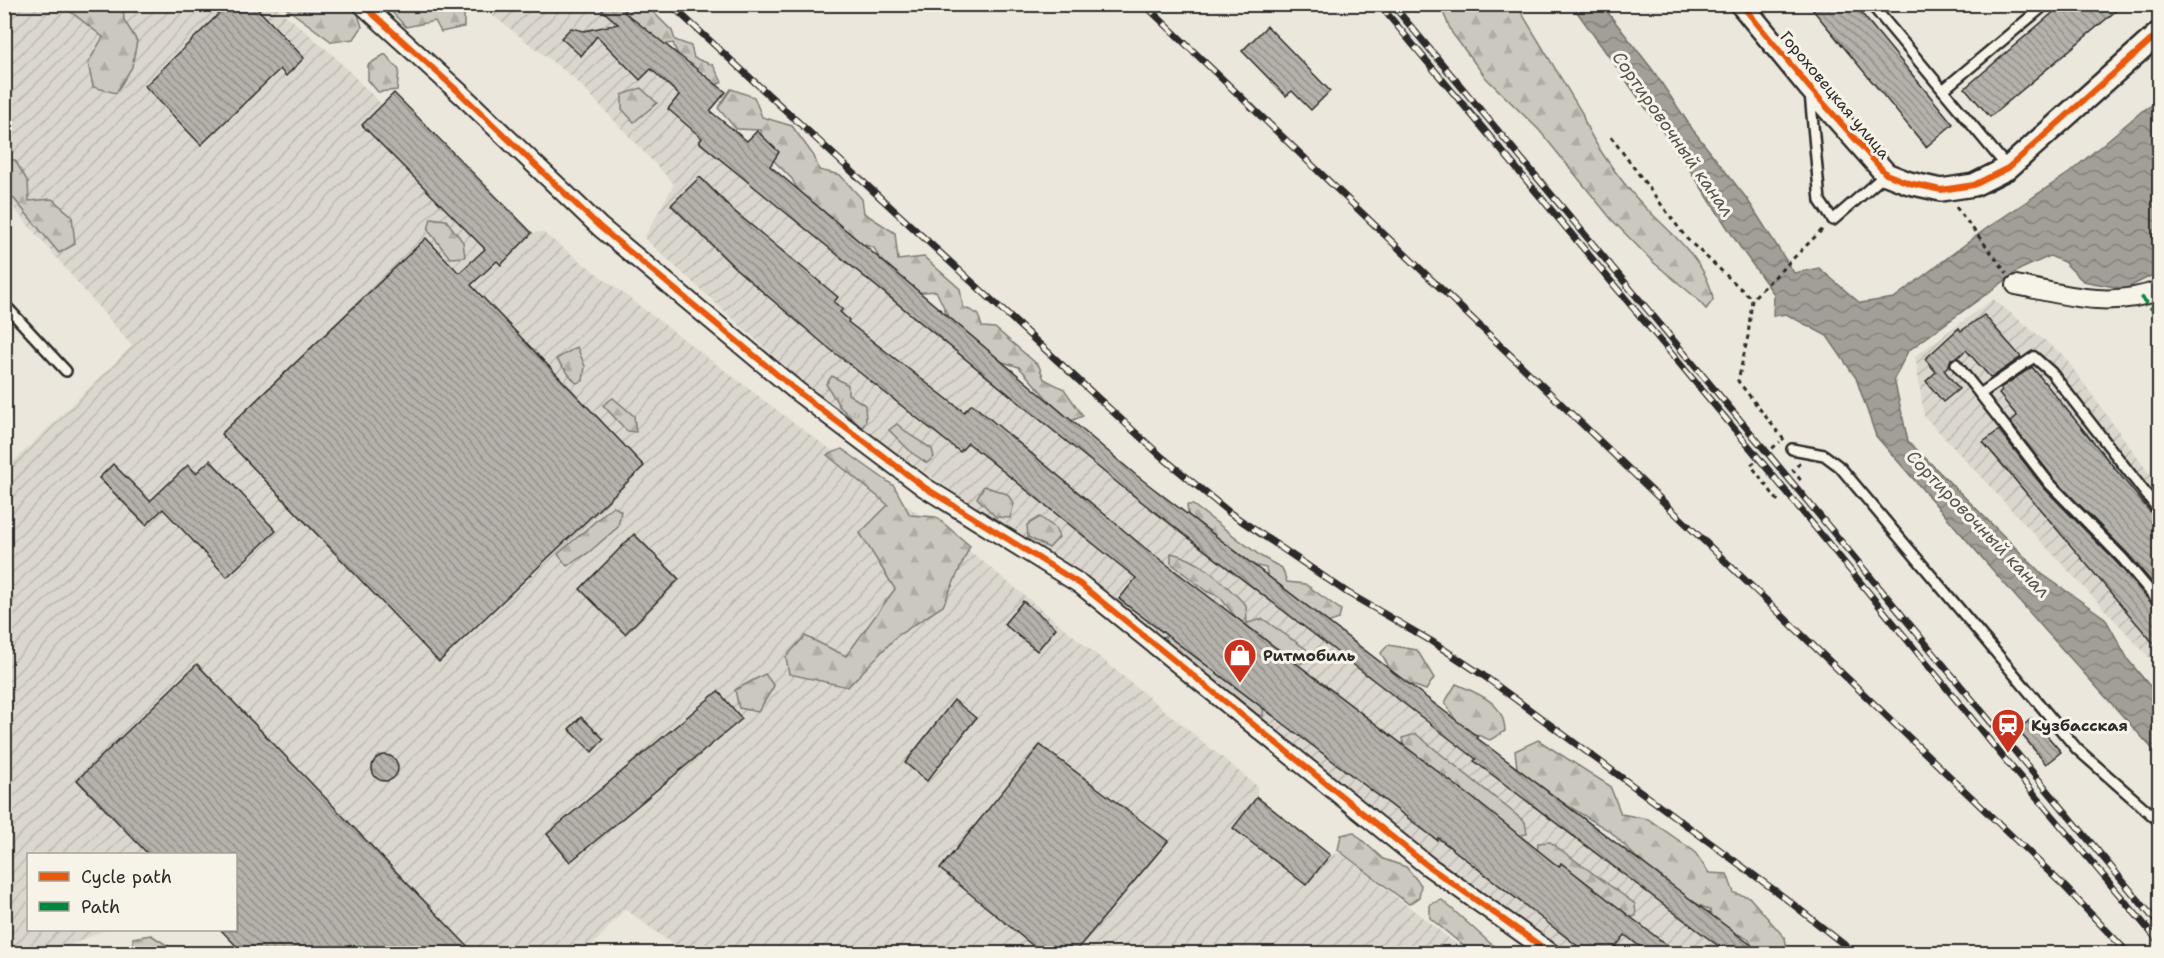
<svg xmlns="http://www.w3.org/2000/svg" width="2164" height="958" font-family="'Shantell Sans',sans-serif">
  <defs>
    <pattern id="industrial-furrows" width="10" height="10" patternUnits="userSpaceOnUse" patternTransform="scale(1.5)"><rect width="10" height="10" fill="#dbd7ce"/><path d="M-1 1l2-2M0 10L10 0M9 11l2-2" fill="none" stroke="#bcb9b1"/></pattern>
    <pattern id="grass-tufts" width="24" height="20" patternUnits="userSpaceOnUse" patternTransform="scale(1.5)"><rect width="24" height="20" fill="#cbc8bf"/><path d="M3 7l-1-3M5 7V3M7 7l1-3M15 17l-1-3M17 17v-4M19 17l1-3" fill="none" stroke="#aeaca4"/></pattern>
    <pattern id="forest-firs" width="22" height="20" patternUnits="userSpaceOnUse" patternTransform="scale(1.5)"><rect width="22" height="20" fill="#cbc8bf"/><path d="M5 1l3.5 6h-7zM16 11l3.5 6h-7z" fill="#aeaca4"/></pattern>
    <pattern id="water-waves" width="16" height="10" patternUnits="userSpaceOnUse" patternTransform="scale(1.5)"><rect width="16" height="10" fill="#a29f98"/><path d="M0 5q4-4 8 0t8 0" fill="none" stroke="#84827c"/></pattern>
    <pattern id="building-back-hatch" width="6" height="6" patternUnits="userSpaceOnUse" patternTransform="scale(1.5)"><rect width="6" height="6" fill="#b5b2ab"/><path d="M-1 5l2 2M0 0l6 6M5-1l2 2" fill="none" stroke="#93918b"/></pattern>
  </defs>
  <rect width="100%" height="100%" fill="#ebe7dd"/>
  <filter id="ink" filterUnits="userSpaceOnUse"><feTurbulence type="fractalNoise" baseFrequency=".0167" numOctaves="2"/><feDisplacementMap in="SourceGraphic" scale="12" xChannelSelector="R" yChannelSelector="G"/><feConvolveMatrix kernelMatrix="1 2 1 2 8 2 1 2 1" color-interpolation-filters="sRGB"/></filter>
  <g filter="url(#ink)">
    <!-- industrial -->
    <g fill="url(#industrial-furrows)">
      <path d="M5,4L274,5L332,54L382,105L394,93L532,233L542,232L790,420L976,556L1257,786V797L1330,855L1340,853L1468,953L686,954L625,909L586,953H244L221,930H236V854H28V930H105L52,953L5,954L4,541L6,539L4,537L5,470L132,346L5,198Z"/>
      <path d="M479,5H641L634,21L726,92L710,111L747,141L757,131L779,152L770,167L1136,475L1478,737L1487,746L1763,953H1565L1459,881L1104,593L933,478L821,399L644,238L674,184L575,79Z"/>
      <path d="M1993,299L2063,355L2159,487V668L1924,416L1915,356Z"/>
    </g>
    <!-- grass -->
    <g fill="url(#grass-tufts)" stroke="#7b7a75" stroke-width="1.5">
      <path d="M832,376L848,385V394L865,405L866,421L862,428L840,407L826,384Z"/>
      <path d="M897,424L910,435L932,449L934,457L927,463L912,453L889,430Z"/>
    </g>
    <!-- forest -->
    <g fill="url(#forest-firs)" stroke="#7b7a75" stroke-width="1.5">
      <path d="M392,4L460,5L464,8V27L441,32L435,21L406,27L389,9Z"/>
      <path d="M70,5H123L124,20L137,41L132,67L116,93L93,87L88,63L103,37L71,12Z"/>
      <path d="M282,5H349L357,11L362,27L354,39L332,42Z"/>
      <path d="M1440,5H1519L1521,12L1582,113C1588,140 1632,196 1653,215C1677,238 1709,266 1713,300L1706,309L1694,296L1653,262L1612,220L1539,130L1486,78L1452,33Z"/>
      <path d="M632,7H648L672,31L675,40L691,46L694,58L713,65L722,82L701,95L692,86L693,64L681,62L673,43L653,46L627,17Z"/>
      <path d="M385,54L399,70L397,90L378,92L368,80V65Z"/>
      <path d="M641,88L657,103L634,122L622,109V95Z"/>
      <path d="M731,89L754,97L762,117L792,126L814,156L819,170L840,175L862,199L864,213L895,233L898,260L924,257L960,289L963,307L978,314L982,327L995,328L1039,366L1044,379L1064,389L1083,416L1068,422L1019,367L993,359L952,324L936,291L912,293L890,278L874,248L850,241L806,205L792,179L763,150L761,130L736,129L718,108Z"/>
      <path d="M4,160H15L28,182L29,201L52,199L72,216L75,244L59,253L5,188Z"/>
      <path d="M431,218L446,220L463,242L465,257L450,258L428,230Z"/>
      <path d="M577,347L585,366L583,381L576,383L556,359Z"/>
      <path d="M613,398L634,416L636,432L627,431L603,405Z"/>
      <path d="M842,449L894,486L910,515L936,517L970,546L943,606L897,636L848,687L789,674L786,657L805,636L846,656L895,589L860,533L888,505L827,455Z"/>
      <path d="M984,486L1007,494L1014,504L1010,518L996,517L977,498Z"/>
      <path d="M1187,505H1193L1262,557L1282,568L1287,582L1305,584L1341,610L1339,619L1319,626L1269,582L1266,568L1236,561L1189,523Z"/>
      <path d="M613,506L621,511L618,527L588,553L567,566L558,554Z"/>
      <path d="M1040,517L1055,528L1059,537L1049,548L1028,537L1027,525Z"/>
      <path d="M1171,553C1203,560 1224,584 1246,605L1247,623L1263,619L1306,649L1311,661L1300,663L1246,630L1220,597L1206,591L1171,563Z"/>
      <path d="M1180,635L1264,702L1263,716L1253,714L1162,647L1160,637Z"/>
      <path d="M1388,645L1417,650L1434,678L1426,690L1396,679L1381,653Z"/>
      <path d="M765,674L774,686L758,712L739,708L735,690Z"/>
      <path d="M1456,684C1479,694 1504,702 1505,731L1490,740L1460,728L1445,702Z"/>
      <path d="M1416,734L1525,822L1527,834L1516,836L1405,751L1402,738Z"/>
      <path d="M1538,740L1610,786L1621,814L1648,819L1694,851L1709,873L1727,874L1734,893L1749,897L1785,938L1788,953H1757L1748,939L1714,922L1710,910L1670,891L1611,832L1518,775L1515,751Z"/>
      <path d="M1353,832L1383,859L1406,867L1421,885L1419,897L1409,904L1338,850L1341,835Z"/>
      <path d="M1550,842L1635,904L1636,916L1626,918L1537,854L1538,843Z"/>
      <path d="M1442,900L1491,944L1508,953H1472L1430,918V904Z"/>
      <path d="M151,935L179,953H133V938Z"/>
    </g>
    <!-- water -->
    <path fill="url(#water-waves)" stroke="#72716c" stroke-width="1.5" d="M1572,5H1602L1652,69L1693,130L1747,199L1794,273L1819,268L1860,303L1894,298L1987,228L2069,173L2142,111L2159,101V272L2125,289L2083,281L2064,262L2050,256L2021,269L1908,351L1894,379L1908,441L2042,574L2105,618L2129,661L2159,697V756L2044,629L1876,436L1856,378L1827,336L1786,314L1773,316L1774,294L1742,250L1688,167Z"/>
    <!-- building -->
    <g fill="url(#building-back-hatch)" stroke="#2b2b2b" stroke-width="1.5">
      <path d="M229,4H253L304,58L286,76L280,69L201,145L145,86Z"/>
      <path d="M595,4H629L624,12L726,92L710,111L747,141L757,131L779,152L770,166L1136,475L1478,737L1477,738L1763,954H1729L1474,761L1476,759L1125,489L699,142L702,138L668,109L679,95L651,69L640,80L597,36L581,56L561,38L571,28L584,31L618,24Z"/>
      <path d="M1808,4H1854L1953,124L1926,147Z"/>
      <path d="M2063,4H2124L1990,117L1965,88Z"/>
      <path d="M1267,26L1330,91L1311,110L1292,91L1286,96L1242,51Z"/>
      <path d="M394,93L532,233L501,265L497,261L471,285L644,466L439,662L221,434L426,238L459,273L485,249L362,125Z"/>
      <path d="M700,177L734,211L838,297L834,302L843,309L840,312L849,320L848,322L964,412L972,404L1145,548L1474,799L1559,867L1561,863L1678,954H1649L1625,935L1610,954H1588L1438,838L1437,840L1119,599L1136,578L968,443L960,452L826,346L735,268L671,205Z"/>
      <path d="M1984,315L2021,357L1991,378L1966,350L1957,358L1951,359L1949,365L1944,370L1959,389L1943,402L1926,381L1936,372L1925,359L1959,328L1961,331Z"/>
      <path d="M2032,367L2157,520L2153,523L2160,532V592L2128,554L2054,479L2010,422L2017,416L1999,394L2002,391L2000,388Z"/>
      <path d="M1999,430L2044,488L2118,564L2155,607L2160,610V651L1983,442Z"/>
      <path d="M210,460L276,531L227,577L163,509L146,525L99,478L113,464L150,501L188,465L196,473Z"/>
      <path d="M634,534L679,579L625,634L580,589Z"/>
      <path d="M1023,601L1056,628L1037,651L1004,624Z"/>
      <path d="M197,664L475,954H244L221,930H236V855H149L77,780Z"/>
      <path d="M718,691L742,719L570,862L547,834Z"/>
      <path d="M954,700L976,718L927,781L905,763Z"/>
      <path d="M581,717L604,739L592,752L569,729Z"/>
      <path d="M2032,718L2061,752L2046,764L2018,730Z"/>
      <path d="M1040,745L1168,841L1073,954H1043L940,869Z"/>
      <circle cx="385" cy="768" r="13"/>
      <path d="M1257,797L1330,855L1306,885L1233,828Z"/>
    </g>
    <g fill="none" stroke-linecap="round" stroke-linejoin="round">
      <!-- service casing -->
      <g stroke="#2b2b2b" stroke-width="14">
        <g id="service">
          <path d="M1871,4L2008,168"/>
          <path d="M1750,15L1763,4"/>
          <path d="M1943,90L2046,4"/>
          <path d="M1810,93L1820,201L1833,220L1886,174"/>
          <path d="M4,304L66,371"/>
          <path d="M1956,364L1980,394"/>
          <path d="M1792,449L1824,455L1840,467L2077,749L2160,822"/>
          <path d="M2160,512L2051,372L2034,357L1980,394L2049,483L2123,559L2160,603"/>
        </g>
      </g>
      <!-- minor casing -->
      <g stroke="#2b2b2b" stroke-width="22">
        <g id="minor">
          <path d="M362,4L461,94L600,227L798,392L924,487L1080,584L1428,866L1552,954"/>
          <path d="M2016,285C2065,295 2110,309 2160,290"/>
        </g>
      </g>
      <!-- tertiary casing -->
      <g stroke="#2b2b2b" stroke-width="26">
        <path id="tertiary" d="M1741,4L1810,88L1886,174L1909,183L1941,190L1974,185L2008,168L2160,32"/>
      </g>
      <!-- path -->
      <g stroke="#2b2b2b" stroke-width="3" stroke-dasharray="4.5 4.5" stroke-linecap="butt">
        <path d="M1611,137L1687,239L1752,299"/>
        <path d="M1956,207L2007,273"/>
        <path d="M1784,440L1738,381L1748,336L1752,299L1825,227"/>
        <path d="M1800,463L1793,470L1802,482"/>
        <path d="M1778,501L1751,465L1780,442"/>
      </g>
      <!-- service -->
      <use href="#service" stroke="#f7f3e8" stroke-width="9"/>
      <!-- minor -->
      <use href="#minor" stroke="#f7f3e8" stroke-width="18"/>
      <!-- tertiary -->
      <use href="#tertiary" stroke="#f7f3e8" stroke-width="21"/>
      <!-- rail casing -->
      <g stroke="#2b2b2b" stroke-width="7">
        <g id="rail">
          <path d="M670,4L1162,457L1230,513L1348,593L1431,641L1484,676L1785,898L1856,954"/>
          <path d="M1144,4L2065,887L2129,954"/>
          <path d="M1379,4L1752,450L2003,757L2160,943"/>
          <path d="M1392,4L1760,444L2160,926"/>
        </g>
      </g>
      <!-- rail -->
      <use href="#rail" stroke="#f7f3e8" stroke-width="4.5" stroke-dasharray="14" stroke-linecap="butt"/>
      <!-- quiet -->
      <path stroke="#00873e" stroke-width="4.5" stroke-dasharray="9 4.5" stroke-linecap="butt" d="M2141,297L2160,317"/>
      <!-- cycleway casing -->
      <g stroke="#f7f3e8" stroke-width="10">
        <g id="cycleway">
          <path d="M362,4L461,94L600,227L798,392L924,487L1080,584L1428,866L1552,954"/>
          <path d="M1741,4L1810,88L1886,174L1909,183L1941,190L1974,185L2008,168L2160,32"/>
        </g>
      </g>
      <!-- cycleway -->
      <use href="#cycleway" stroke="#e8590c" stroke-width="6"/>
    </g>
  </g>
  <!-- icons -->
  <defs>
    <g id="shop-pin" transform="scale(1.725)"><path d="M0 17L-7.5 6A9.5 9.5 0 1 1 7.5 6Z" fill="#c8321e" stroke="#f7f3e8"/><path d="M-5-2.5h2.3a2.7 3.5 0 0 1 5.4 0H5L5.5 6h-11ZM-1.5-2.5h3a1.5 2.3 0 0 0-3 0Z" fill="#fff"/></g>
    <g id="station-pin" transform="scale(1.725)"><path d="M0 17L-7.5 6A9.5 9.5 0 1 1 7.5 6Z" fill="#c8321e" stroke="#f7f3e8"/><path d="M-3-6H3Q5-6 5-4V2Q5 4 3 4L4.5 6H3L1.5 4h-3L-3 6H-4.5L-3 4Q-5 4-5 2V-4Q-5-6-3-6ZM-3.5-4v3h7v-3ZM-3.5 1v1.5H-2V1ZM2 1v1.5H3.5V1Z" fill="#fff"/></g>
  </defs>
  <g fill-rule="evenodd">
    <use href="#shop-pin" x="1240" y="655"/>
    <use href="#station-pin" x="2008" y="725"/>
  </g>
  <g text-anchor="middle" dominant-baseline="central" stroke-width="6" stroke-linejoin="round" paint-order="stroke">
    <!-- street labels -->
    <g font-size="16" fill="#2b2b2b" stroke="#f7f3e8">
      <text transform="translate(1835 95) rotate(50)">Гороховецкая улица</text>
    </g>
    <!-- poi labels -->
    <g font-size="16" font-weight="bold" fill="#2b2b2b" stroke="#f7f3e8" text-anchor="start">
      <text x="1263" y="655">Ритмобиль</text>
      <text x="2031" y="725">Кузбасская</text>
    </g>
    <!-- water labels -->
    <g font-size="18" font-style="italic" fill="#555451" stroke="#f7f3e8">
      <text transform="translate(1673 134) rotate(55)">Сортировочный канал</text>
      <text transform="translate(1978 524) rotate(46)">Сортировочный канал</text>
    </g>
  </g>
  <!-- margin -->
  <rect width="2164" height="958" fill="none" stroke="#f7f3e8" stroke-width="24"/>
  <rect x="12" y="12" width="2140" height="934" fill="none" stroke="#2b2b2b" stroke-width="2" filter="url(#ink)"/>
  <!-- legend -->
  <rect x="27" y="853" width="210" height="78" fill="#f7f3e8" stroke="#a5a39c" stroke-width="1.5"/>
  <rect x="39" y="872" width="30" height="9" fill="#e8590c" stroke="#a5a39c" stroke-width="1.5"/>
  <text x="81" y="883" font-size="18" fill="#2b2b2b">Cycle path</text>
  <rect x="39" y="902" width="30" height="9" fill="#00873e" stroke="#a5a39c" stroke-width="1.5"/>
  <text x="81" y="913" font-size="18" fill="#2b2b2b">Path</text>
</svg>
